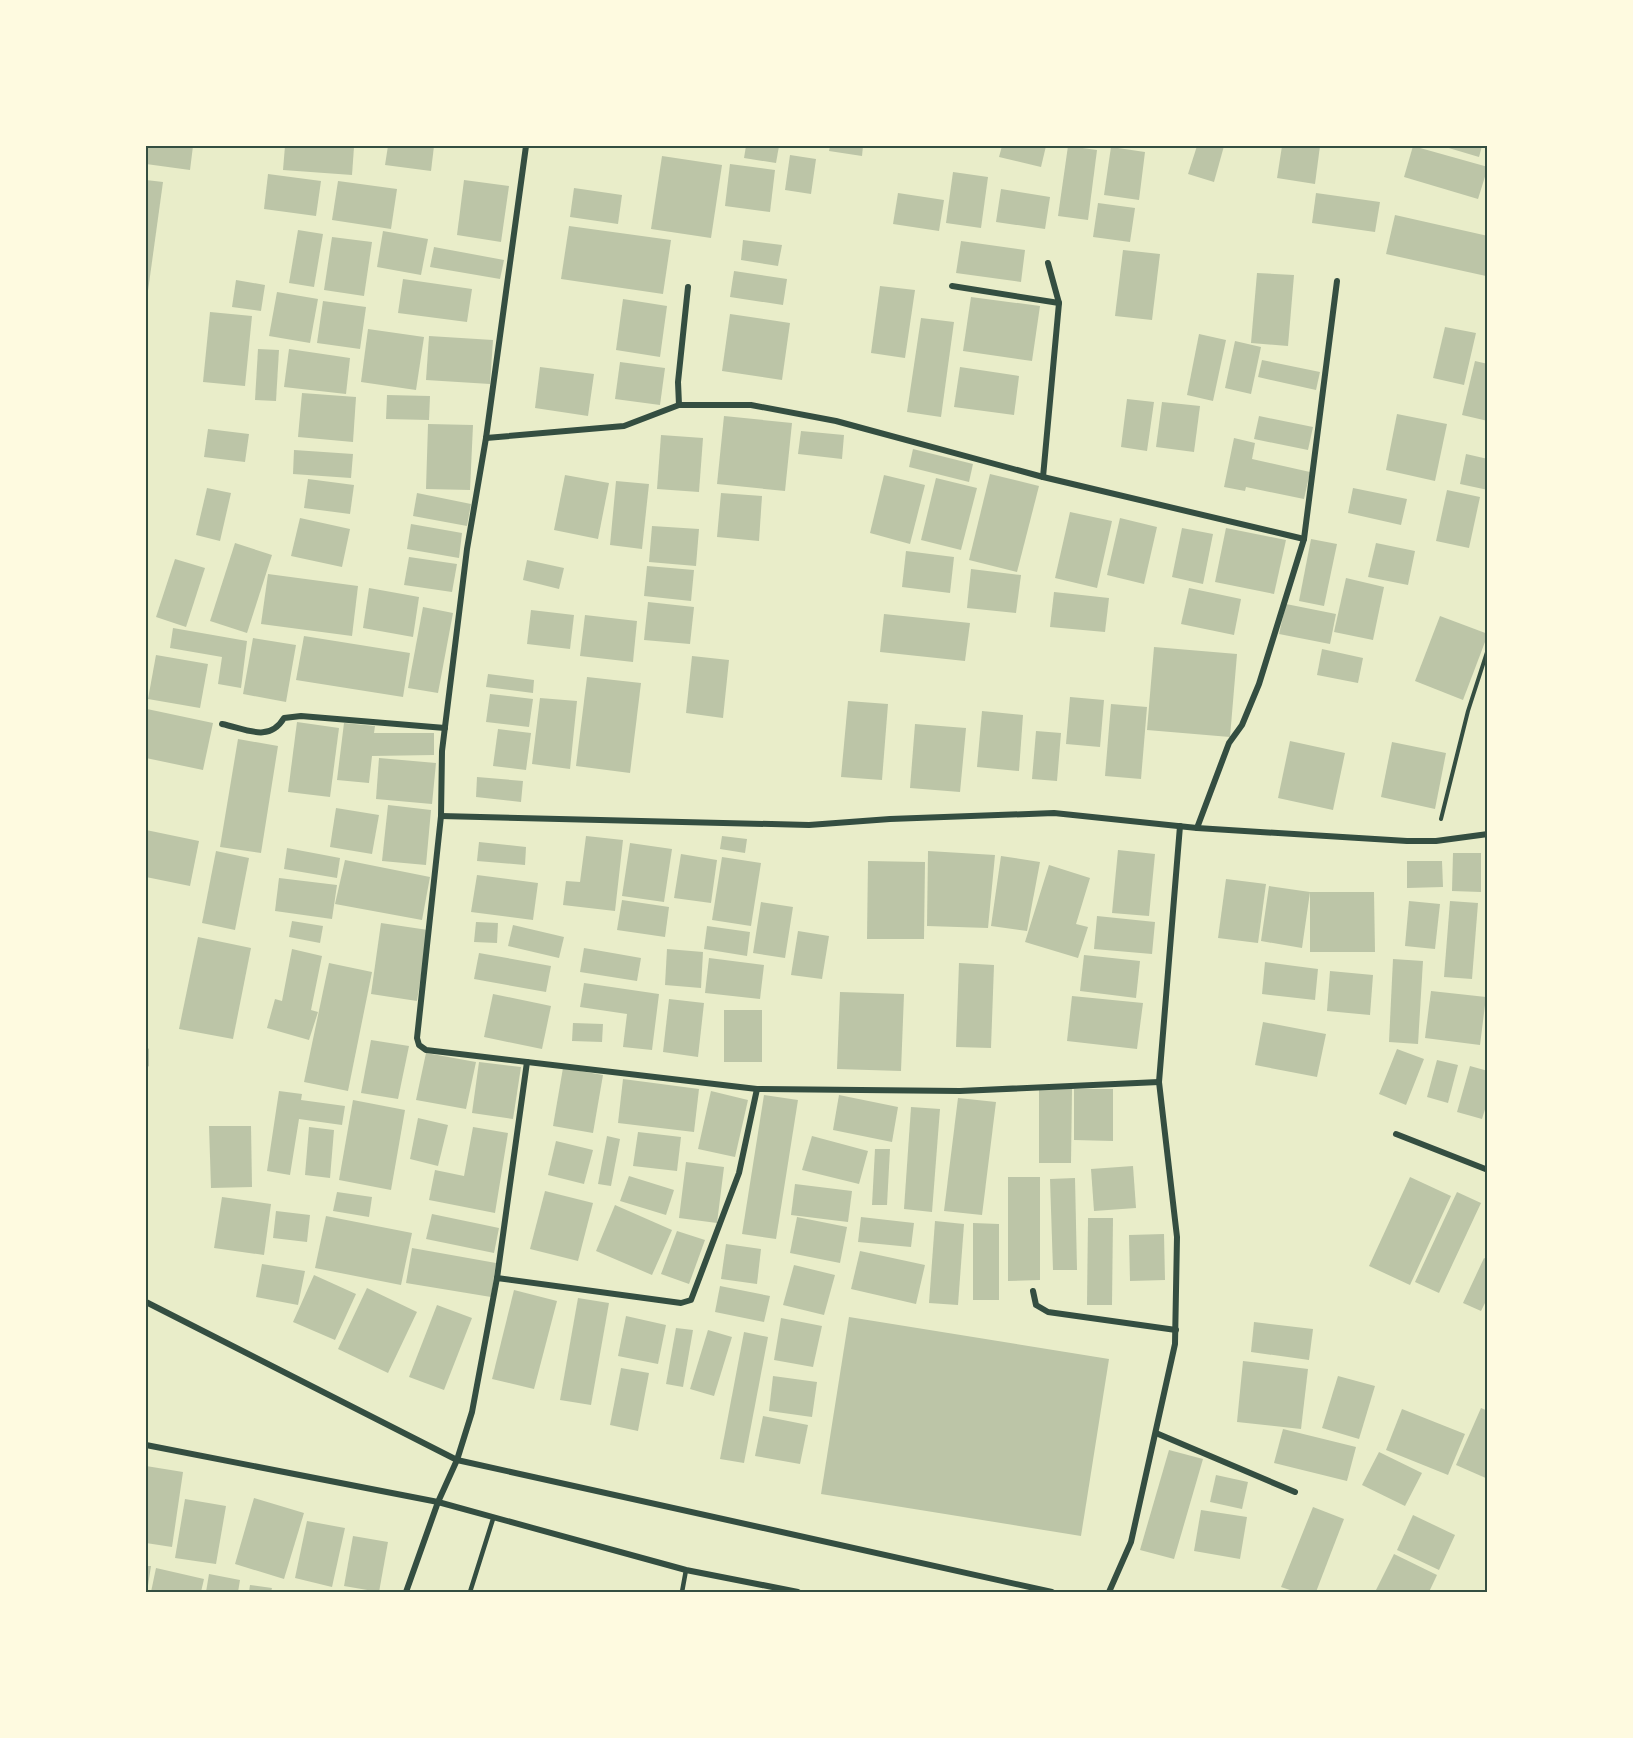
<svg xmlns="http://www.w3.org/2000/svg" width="1633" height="1738" font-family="Cabin,sans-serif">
  <rect width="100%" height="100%" fill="#e9edc9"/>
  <!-- building -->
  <g fill="#bcc5a7">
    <path d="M146,146H193L190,170L146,164Z"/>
    <path d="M285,146L354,147L352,175L283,170Z"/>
    <path d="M388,146H434L431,171L385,165Z"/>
    <path d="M746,146H779L776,163L744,158Z"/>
    <path d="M830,146H863L862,156L829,151Z"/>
    <path d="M1002,146H1046L1041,167L999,157Z"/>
    <path d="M1068,146L1097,150L1088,220L1058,216Z"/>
    <path d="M1197,146H1224L1214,182L1188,174Z"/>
    <path d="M1282,146H1320L1315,184L1277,178Z"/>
    <path d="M1413,146L1488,167L1478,199L1404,177Z"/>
    <path d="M1442,146H1482L1479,157Z"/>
    <path d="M1111,147L1145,152L1139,200L1104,195Z"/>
    <path d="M790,155L816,159L811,194L785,190Z"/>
    <path d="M662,156L722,165L711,238L651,229Z"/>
    <path d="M730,164L775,170L770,212L725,206Z"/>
    <path d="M953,172L988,177L981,228L946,223Z"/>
    <path d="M268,174L321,181L316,216L264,209Z"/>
    <path d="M146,180L163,182L147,298H146Z"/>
    <path d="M464,180L509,186L501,242L457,235Z"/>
    <path d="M338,181L397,189L391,229L332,220Z"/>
    <path d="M574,188L622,195L618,224L570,217Z"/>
    <path d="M1001,189L1050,197L1045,229L996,222Z"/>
    <path d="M898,193L944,200L939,231L893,224Z"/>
    <path d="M1316,193L1380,202L1375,232L1312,223Z"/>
    <path d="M1098,203L1135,208L1130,242L1093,237Z"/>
    <path d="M1395,215L1488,236L1486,276L1386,254Z"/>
    <path d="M569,226L671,240L663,294L561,279Z"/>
    <path d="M298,230L323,234L314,287L289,283Z"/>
    <path d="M383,231L428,239L421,275L377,267Z"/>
    <path d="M332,237L372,242L364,296L324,290Z"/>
    <path d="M743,240L782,245L778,266L741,260Z"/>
    <path d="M961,241L1025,250L1021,282L956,273Z"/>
    <path d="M434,247L504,260L500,279L430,267Z"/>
    <path d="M1123,250L1160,254L1152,320L1115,316Z"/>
    <path d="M734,271L787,279L783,305L730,297Z"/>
    <path d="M1257,273L1294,275L1288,346L1251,343Z"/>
    <path d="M403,279L472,289L467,322L398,313Z"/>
    <path d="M236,280L265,285L261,311L232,307Z"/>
    <path d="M880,286L915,290L905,358L871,353Z"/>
    <path d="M277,292L318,299L310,343L269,336Z"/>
    <path d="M971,297L1040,306L1032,361L963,351Z"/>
    <path d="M623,299L667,306L660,357L616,350Z"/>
    <path d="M323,301L366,307L360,349L317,343Z"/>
    <path d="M210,312L252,316L245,386L203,382Z"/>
    <path d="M730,314L790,323L782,380L722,371Z"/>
    <path d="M921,318L954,322L941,417L907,412Z"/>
    <path d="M1445,327L1476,333L1464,385L1433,378Z"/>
    <path d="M368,329L424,337L416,390L361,382Z"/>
    <path d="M1199,334L1226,340L1213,401L1187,395Z"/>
    <path d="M429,336L493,340L490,384L426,380Z"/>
    <path d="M1235,341L1261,347L1251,394L1225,388Z"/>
    <path d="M258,349L279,350L276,401L255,400Z"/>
    <path d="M289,349L350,358L346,394L284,387Z"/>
    <path d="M1262,360L1320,372L1316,390L1258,377Z"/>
    <path d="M1475,361L1488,364V421L1462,415Z"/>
    <path d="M620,362L665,368L660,405L615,399Z"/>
    <path d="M540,367L594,374L588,416L535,408Z"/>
    <path d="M960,367L1019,376L1014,415L954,407Z"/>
    <path d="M302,393L356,397L353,442L298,437Z"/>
    <path d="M387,395L430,396L429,420L386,419Z"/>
    <path d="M1127,399L1154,402L1147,451L1121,447Z"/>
    <path d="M1162,402L1200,406L1194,452L1156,447Z"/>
    <path d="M1397,414L1447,424L1435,481L1386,470Z"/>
    <path d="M724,416L792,423L785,491L717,484Z"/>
    <path d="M1259,416L1313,427L1308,450L1254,439Z"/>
    <path d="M428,424L473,425L470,490L426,489Z"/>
    <path d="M208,429L249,434L245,462L204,457Z"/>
    <path d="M801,431L844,435L842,459L798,454Z"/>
    <path d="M661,435L703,438L699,492L657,489Z"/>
    <path d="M1234,438L1255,443L1252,459L1310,472L1304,499L1246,487L1245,491L1224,487Z"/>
    <path d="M913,449L973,464L969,482L909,467Z"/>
    <path d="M294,450L353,454L351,478L293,474Z"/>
    <path d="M1466,454L1488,459V490L1460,484Z"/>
    <path d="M990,474L1039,486L1017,572L969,560Z"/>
    <path d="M565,475L609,483L598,539L554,530Z"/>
    <path d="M884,475L925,485L910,544L870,533Z"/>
    <path d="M936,478L977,488L961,550L921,540Z"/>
    <path d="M308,479L354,485L350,514L304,508Z"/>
    <path d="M616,481L649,484L642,549L610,545Z"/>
    <path d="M207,488L231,493L220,541L196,535Z"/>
    <path d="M1353,488L1407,499L1401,525L1348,513Z"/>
    <path d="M1447,490L1480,497L1469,548L1436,541Z"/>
    <path d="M417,493L471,504L467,526L413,516Z"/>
    <path d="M721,493L762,496L759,541L717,537Z"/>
    <path d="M1070,512L1112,521L1097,588L1055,578Z"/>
    <path d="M300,518L350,529L342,567L291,556Z"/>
    <path d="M1120,518L1157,527L1144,584L1107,575Z"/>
    <path d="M411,524L462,533L459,558L407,549Z"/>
    <path d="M652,526L699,529L696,566L649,562Z"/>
    <path d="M1182,528L1213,534L1203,584L1172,577Z"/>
    <path d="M1226,528L1286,540L1274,594L1215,582Z"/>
    <path d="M1311,539L1337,544L1324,606L1299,601Z"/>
    <path d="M235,543L272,555L247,633L210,621Z"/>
    <path d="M1376,543L1415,551L1408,585L1368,577Z"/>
    <path d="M906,551L954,557L950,593L902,587Z"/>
    <path d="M409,557L457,564L452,592L404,585Z"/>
    <path d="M175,559L205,568L186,627L156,617Z"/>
    <path d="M527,560L564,568L559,589L523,580Z"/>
    <path d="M647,566L694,570L691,601L644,596Z"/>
    <path d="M971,569L1021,575L1016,613L967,608Z"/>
    <path d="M268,574L358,586L352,636L261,624Z"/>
    <path d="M1346,578L1384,587L1373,640L1334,632Z"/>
    <path d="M369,588L419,597L413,637L363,628Z"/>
    <path d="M1189,588L1241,599L1234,635L1181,624Z"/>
    <path d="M1054,592L1109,598L1105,632L1050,627Z"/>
    <path d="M648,602L694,607L690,644L644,640Z"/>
    <path d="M1286,604L1336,614L1330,644L1279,634Z"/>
    <path d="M423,607L453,613L438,693L408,688Z"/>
    <path d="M531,610L574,615L570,649L527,644Z"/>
    <path d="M884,614L970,623L965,661L880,652Z"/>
    <path d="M585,615L637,621L633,662L580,656Z"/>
    <path d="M1440,616L1488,634L1463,700L1415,681Z"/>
    <path d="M173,628L247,641L241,688L218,684L222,657L170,648Z"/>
    <path d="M304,636L410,653L403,697L296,680Z"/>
    <path d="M253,638L296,645L286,702L243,694Z"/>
    <path d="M1154,647L1237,654L1230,737L1147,730Z"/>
    <path d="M1322,649L1363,658L1358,683L1317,675Z"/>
    <path d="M156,655L208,664L200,708L148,699Z"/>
    <path d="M692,656L729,660L723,718L686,713Z"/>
    <path d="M488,674L534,680L533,693L486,687Z"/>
    <path d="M587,677L641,683L630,773L576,766Z"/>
    <path d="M490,694L533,699L529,727L486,722Z"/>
    <path d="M1070,697L1104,700L1100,747L1066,744Z"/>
    <path d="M540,698L577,701L570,769L532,764Z"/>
    <path d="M848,701L888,704L882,780L841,777Z"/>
    <path d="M1111,704L1147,707L1141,779L1105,776Z"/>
    <path d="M147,709L213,723L203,770L146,758Z"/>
    <path d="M982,711L1023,715L1019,771L977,767Z"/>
    <path d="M297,722L339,728L330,797L288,792Z"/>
    <path d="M344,723L375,726L374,733H434V755L372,756L369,783L337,780Z"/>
    <path d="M915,724L966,728L960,792L910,788Z"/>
    <path d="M498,729L531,733L526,770L493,766Z"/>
    <path d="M1036,731L1061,733L1057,781L1032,779Z"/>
    <path d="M238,739L278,746L261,853L220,847Z"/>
    <path d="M1290,741L1345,753L1333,810L1278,798Z"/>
    <path d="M1392,742L1446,753L1435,809L1381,797Z"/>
    <path d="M379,758L436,763L432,804L376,799Z"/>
    <path d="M477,777L523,781L521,802L476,797Z"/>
    <path d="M388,805L431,810L426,865L382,861Z"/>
    <path d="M336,808L379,815L372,854L330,847Z"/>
    <path d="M146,830L199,841L190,886L146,877Z"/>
    <path d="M586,836L623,840L615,911L563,905L566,881L580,882Z"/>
    <path d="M722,836L747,839L745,853L720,849Z"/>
    <path d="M479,842L526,847L525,865L477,861Z"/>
    <path d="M630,843L672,849L664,902L622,896Z"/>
    <path d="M287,848L340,858L337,878L284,869Z"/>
    <path d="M1118,850L1155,854L1149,916L1112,913Z"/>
    <path d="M216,851L249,858L235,930L202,923Z"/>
    <path d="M928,851L995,855L988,928L927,926Z"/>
    <path d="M1453,853H1481V892L1452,891Z"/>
    <path d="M681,854L717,860L711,903L674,898Z"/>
    <path d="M1001,856L1040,862L1027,931L991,926Z"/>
    <path d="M722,857L761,863L751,926L712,920Z"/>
    <path d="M345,860L430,877L422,920L335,904Z"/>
    <path d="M868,861L925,862L924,939H867Z"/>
    <path d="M1407,861H1442L1443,887L1407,888Z"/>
    <path d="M1049,865L1090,878L1076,924L1088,927L1078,958L1025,942Z"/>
    <path d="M477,875L538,883L533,920L471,912Z"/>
    <path d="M279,878L337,885L332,919L275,911Z"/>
    <path d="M1226,879L1266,884L1258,943L1218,938Z"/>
    <path d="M1269,886L1310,892L1302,948L1261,941Z"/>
    <path d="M1310,892H1374L1375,952H1310Z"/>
    <path d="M622,900L669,907L665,937L617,930Z"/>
    <path d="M1409,901L1440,904L1435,949L1405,946Z"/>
    <path d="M1450,901L1478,903L1472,979L1444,977Z"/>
    <path d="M761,902L793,907L785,958L753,953Z"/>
    <path d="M1097,916L1155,922L1152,954L1094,949Z"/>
    <path d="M292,921L323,926L320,943L289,937Z"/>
    <path d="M476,922L498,923L497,943L474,942Z"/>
    <path d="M381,923L428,930L417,1001L371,994Z"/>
    <path d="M513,925L564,937L559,958L508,946Z"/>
    <path d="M707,926L750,932L747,956L704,949Z"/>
    <path d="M798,931L829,936L822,979L791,975Z"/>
    <path d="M198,937L251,948L233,1039L179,1029Z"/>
    <path d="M584,948L641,958L637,981L580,972Z"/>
    <path d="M292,949L322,956L311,1010L318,1012L309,1040L267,1028L275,999L282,1001Z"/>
    <path d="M667,949L703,952L701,988L665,985Z"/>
    <path d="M479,953L551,966L546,992L474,979Z"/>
    <path d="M1084,955L1140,961L1136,998L1080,991Z"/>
    <path d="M709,958L764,965L760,999L705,993Z"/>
    <path d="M1393,959L1423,961L1418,1044L1389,1042Z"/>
    <path d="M1265,962L1318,969L1315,1000L1262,994Z"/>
    <path d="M329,963L372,972L348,1091L304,1082Z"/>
    <path d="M959,963L994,965L991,1048L956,1047Z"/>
    <path d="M1330,971L1373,975L1370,1015L1327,1011Z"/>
    <path d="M584,983L659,994L652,1050L623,1047L627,1014L580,1007Z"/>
    <path d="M1431,991L1486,997L1480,1045L1425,1038Z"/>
    <path d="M840,992L904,994L901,1071L837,1069Z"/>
    <path d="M493,994L551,1006L542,1049L484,1037Z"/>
    <path d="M1072,996L1143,1003L1137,1049L1067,1041Z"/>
    <path d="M669,999L704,1003L698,1057L663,1052Z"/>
    <rect x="724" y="1010" width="38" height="52"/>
    <path d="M1263,1022L1326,1034L1317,1077L1255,1065Z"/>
    <path d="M573,1023L603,1024L602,1042L572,1041Z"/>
    <path d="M371,1040L409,1046L398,1099L361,1093Z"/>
    <path d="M1397,1049L1424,1059L1406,1105L1379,1094Z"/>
    <path d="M426,1053L476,1062L466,1109L416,1100Z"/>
    <path d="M1437,1060L1458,1065L1448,1103L1427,1097Z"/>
    <path d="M479,1062L521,1067L513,1119L472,1113Z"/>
    <path d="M1470,1066L1488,1071V1100L1482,1119L1457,1112Z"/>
    <path d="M563,1068L603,1075L593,1133L553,1126Z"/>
    <path d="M623,1079L699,1089L694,1132L618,1123Z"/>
    <path d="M1039,1089H1072L1071,1163H1039Z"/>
    <path d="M1074,1089H1113V1141L1074,1140Z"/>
    <path d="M279,1091L302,1094L301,1100L345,1106L342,1125L299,1119L290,1175L267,1171Z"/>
    <path d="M711,1091L748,1100L735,1157L698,1149Z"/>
    <path d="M764,1095L798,1100L776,1239L742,1234Z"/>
    <path d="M839,1095L898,1107L892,1142L833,1130Z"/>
    <path d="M958,1098L996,1102L982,1215L944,1211Z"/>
    <path d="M353,1100L405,1110L391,1190L339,1180Z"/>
    <path d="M911,1107L940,1109L932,1212L904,1209Z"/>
    <path d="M418,1118L448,1125L438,1166L410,1159Z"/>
    <path d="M209,1126H251L252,1187L211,1188Z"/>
    <path d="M309,1127L334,1130L330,1178L305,1175Z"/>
    <path d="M473,1127L508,1133L495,1213L429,1200L435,1170L464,1176Z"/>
    <path d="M638,1132L681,1137L677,1171L633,1166Z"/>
    <path d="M607,1136L620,1139L611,1186L598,1184Z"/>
    <path d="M812,1136L868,1151L859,1184L802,1170Z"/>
    <path d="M556,1141L593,1150L584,1184L548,1175Z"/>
    <path d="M875,1149H890L887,1205H872Z"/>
    <path d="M686,1162L724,1167L717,1223L679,1218Z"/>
    <path d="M1133,1166L1136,1208L1094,1211L1091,1169Z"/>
    <path d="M629,1176L674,1190L666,1215L620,1201Z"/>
    <path d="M1008,1177H1040V1280L1008,1281Z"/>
    <path d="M1410,1177L1451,1196L1410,1285L1369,1266Z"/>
    <path d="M1075,1178L1077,1270H1053L1050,1179Z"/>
    <path d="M795,1184L852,1191L848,1222L791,1215Z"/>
    <path d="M545,1191L593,1203L578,1261L530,1249Z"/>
    <path d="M337,1192L372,1197L369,1217L333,1211Z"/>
    <path d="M1457,1192L1481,1203L1439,1293L1415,1282Z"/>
    <path d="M222,1197L271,1204L264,1255L214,1248Z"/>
    <path d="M615,1205L672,1230L652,1275L596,1251Z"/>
    <path d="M276,1211L310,1215L307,1242L273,1238Z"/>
    <path d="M432,1214L499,1228L494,1253L426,1239Z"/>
    <path d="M326,1216L412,1233L401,1285L315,1268Z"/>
    <path d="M797,1217L847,1227L840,1263L790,1253Z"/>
    <path d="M861,1217L914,1223L911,1247L858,1242Z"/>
    <path d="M1088,1218H1113L1112,1305H1087Z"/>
    <path d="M935,1221L964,1224L958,1305L929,1303Z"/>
    <path d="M973,1223L999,1224V1300H973Z"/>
    <path d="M677,1231L705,1240L689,1284L661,1274Z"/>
    <path d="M1164,1234L1165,1280L1130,1281L1129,1235Z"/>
    <path d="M726,1244L761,1249L757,1284L721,1279Z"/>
    <path d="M412,1248L496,1263L491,1297L406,1283Z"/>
    <path d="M860,1251L925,1265L916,1304L851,1289Z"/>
    <path d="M1484,1258L1488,1260V1297L1481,1311L1463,1303Z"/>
    <path d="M262,1264L305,1271L298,1305L256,1297Z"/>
    <path d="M794,1265L835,1275L824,1315L783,1305Z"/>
    <path d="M314,1275L356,1294L335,1340L293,1322Z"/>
    <path d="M720,1286L770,1296L764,1322L715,1312Z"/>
    <path d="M367,1288L417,1312L388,1373L338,1349Z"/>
    <path d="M514,1290L557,1301L534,1389L492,1379Z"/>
    <path d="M578,1298L609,1303L591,1405L560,1400Z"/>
    <path d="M437,1305L472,1318L444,1390L409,1377Z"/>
    <path d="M626,1316L666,1325L658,1364L618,1356Z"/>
    <path d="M849,1317L1109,1359L1081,1536L821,1494Z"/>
    <path d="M781,1318L822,1326L813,1367L774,1360Z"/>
    <path d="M1254,1322L1313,1329L1309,1360L1251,1352Z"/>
    <path d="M676,1328L693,1330L683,1387L666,1384Z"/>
    <path d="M708,1330L732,1337L714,1396L690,1389Z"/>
    <path d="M744,1332L768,1337L744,1463L720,1459Z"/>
    <path d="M1243,1361L1308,1369L1301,1429L1237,1422Z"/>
    <path d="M621,1368L649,1373L638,1431L610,1425Z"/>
    <path d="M773,1376L817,1382L812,1417L769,1411Z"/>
    <path d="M1338,1376L1375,1386L1359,1439L1322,1428Z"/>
    <path d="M1481,1408L1488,1411V1479L1456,1465Z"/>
    <path d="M1402,1409L1465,1434L1448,1475L1386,1450Z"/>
    <path d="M763,1416L808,1425L800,1464L755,1456Z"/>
    <path d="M1283,1429L1356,1447L1347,1481L1274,1463Z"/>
    <path d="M1169,1450L1203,1459L1174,1559L1140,1550Z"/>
    <path d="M1379,1452L1422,1473L1405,1506L1362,1485Z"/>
    <path d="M146,1466L183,1472L172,1547L146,1543Z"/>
    <path d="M1216,1475L1248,1482L1242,1509L1210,1502Z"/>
    <path d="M254,1498L304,1513L284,1579L235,1564Z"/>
    <path d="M185,1499L226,1506L216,1564L175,1558Z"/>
    <path d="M1313,1507L1344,1519L1316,1592H1296L1281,1587Z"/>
    <path d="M1201,1510L1247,1517L1240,1559L1194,1551Z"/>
    <path d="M1413,1515L1455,1535L1439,1570L1397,1550Z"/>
    <path d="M307,1521L345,1528L332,1587L295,1578Z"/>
    <path d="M353,1536L388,1542L379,1592L344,1586Z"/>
    <path d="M1394,1554L1437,1575L1429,1592H1375Z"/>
    <path d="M146,1566H151L147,1592H146Z"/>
    <path d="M156,1568L204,1579L201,1592H151Z"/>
    <path d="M209,1574L240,1580L238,1592H206Z"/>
    <path d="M250,1585L272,1588L271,1592H249Z"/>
  </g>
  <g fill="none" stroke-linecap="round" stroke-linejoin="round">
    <!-- path -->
    <path stroke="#344e41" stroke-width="4" d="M1441,819L1468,711L1488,649"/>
    <!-- service -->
    <g stroke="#344e41" stroke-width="4.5">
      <path d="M146,1049V1066"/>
      <path d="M470,1592L493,1519"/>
      <path d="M682,1592L686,1570"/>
    </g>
    <!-- minor -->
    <g stroke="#344e41" stroke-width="6">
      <path d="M526,146L486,438L467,549L442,751L441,816L417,1038L419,1045L426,1050L757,1089L960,1091L1159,1082"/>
      <path d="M952,286L1059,303"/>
      <path d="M679,405L678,382L688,287"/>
      <path d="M486,438L624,426L679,405H751L836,421L1043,477L1304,539"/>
      <path d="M1043,477L1059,303L1048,263"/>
      <path d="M222,724C246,729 269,743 284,718L301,716L445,728"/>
      <path d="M441,816L809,825L890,819L1054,813L1197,828L1407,841H1436L1488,834"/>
      <path d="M1197,828L1229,743L1242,725L1259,684L1304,539L1337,281"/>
      <path d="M1396,1134L1488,1170"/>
      <path d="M497,1278L527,1062"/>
      <path d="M1033,1291L1036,1305L1048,1312L1176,1330"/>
      <path d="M146,1302L457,1460L1052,1592"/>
      <path d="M1156,1433L1295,1492"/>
      <path d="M146,1445L438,1502L686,1570L798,1592"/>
      <path d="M406,1592L438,1502L457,1460L472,1412L497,1278L681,1303L691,1300L739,1173L757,1089"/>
      <path d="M1109,1592L1131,1542L1175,1344L1177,1237L1159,1082L1180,826"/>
    </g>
  </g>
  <!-- border -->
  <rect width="1633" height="1738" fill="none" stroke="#fefae0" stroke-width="294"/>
  <rect x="147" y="147" width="1339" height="1444" fill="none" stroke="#344e41" stroke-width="2"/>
</svg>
